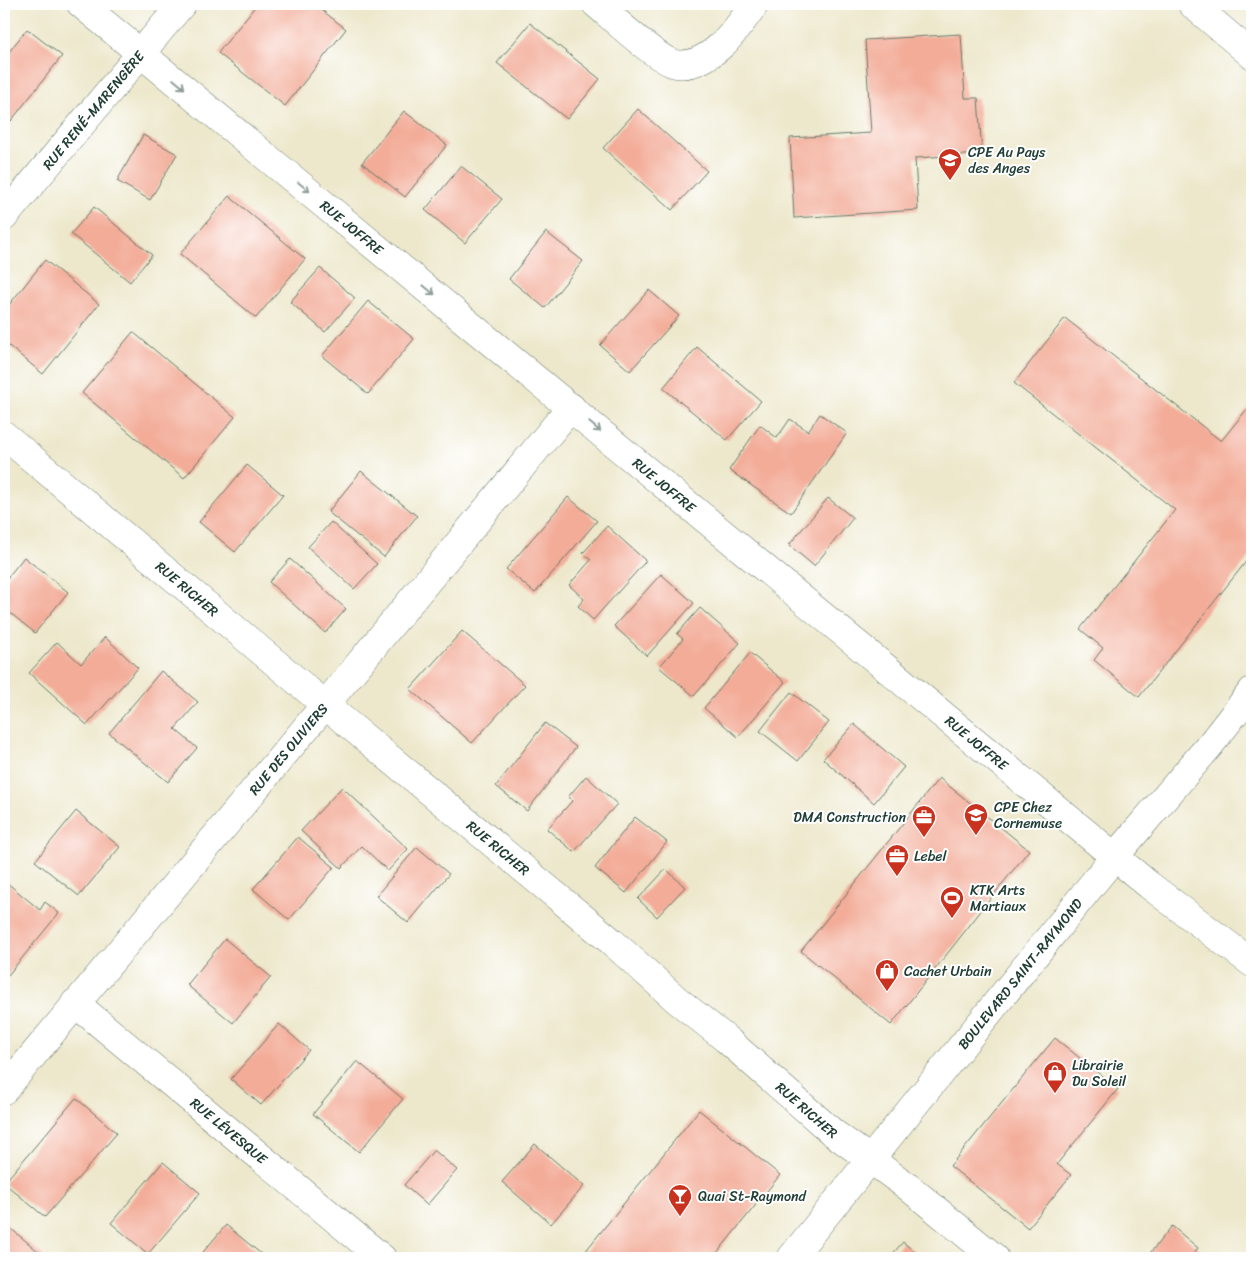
<svg xmlns="http://www.w3.org/2000/svg" width="1256" height="1262" font-family="Sriracha,sans-serif">
  <rect width="100%" height="100%" fill="#fff"/>
  <filter id="ink" filterUnits="userSpaceOnUse"><feTurbulence type="fractalNoise" baseFrequency=".02" numOctaves="2"/><feDisplacementMap in="SourceGraphic" scale="10" xChannelSelector="R" yChannelSelector="G"/><feConvolveMatrix kernelMatrix="1 2 1 2 8 2 1 2 1" color-interpolation-filters="sRGB"/></filter>
  <filter id="wash" filterUnits="userSpaceOnUse"><feTurbulence type="fractalNoise" baseFrequency=".0096" numOctaves="4" result="noise"/><feDisplacementMap in="SourceGraphic" scale="20" xChannelSelector="R" yChannelSelector="G"/><feGaussianBlur stdDeviation="1.12" result="paint"/><feColorMatrix in="noise" values="0 0 0 0 0 0 0 0 0 0 0 0 0 0 0 0 0 1.4 0 .05"/><feComposite in="paint" operator="in"/></filter>
  <g filter="url(#wash)">
    <rect width="100%" height="100%" fill="#ede8cc"/>
    <g id="blocks">
      <!-- building -->
      <g fill="#f3ac98">
        <path d="M257,4H314L346,29L285,106L218,53Z"/>
        <path d="M530,23L600,79L567,119L497,63Z"/>
        <path d="M27,29L62,56L11,121L4,116V58Z"/>
        <path d="M961,34L965,98H978L982,154L915,158L918,210L794,218L790,138L871,133L865,40Z"/>
        <path d="M638,109L707,171L672,210L603,148Z"/>
        <path d="M404,111L447,145L405,197L362,163Z"/>
        <path d="M143,135L177,154L150,200L117,181Z"/>
        <path d="M461,166L502,199L465,243L425,210Z"/>
        <path d="M229,196L305,259L256,318L180,254Z"/>
        <path d="M94,207L152,255L130,282L71,234Z"/>
        <path d="M546,232L583,261L545,308L509,279Z"/>
        <path d="M45,260L99,304L43,374L4,342V311Z"/>
        <path d="M320,268L355,298L325,332L290,302Z"/>
        <path d="M649,290L679,316L630,371L600,345Z"/>
        <path d="M368,301L414,339L368,394L322,356Z"/>
        <path d="M1065,318L1221,441L1252,403V554L1139,697L1094,660L1103,648L1080,629L1175,510L1014,383Z"/>
        <path d="M133,332L235,417L184,478L82,393Z"/>
        <path d="M697,347L761,401L727,440L663,388Z"/>
        <path d="M820,414L847,433L791,513L729,470L760,425L777,438L790,419L808,431Z"/>
        <path d="M247,465L283,495L235,552L199,522Z"/>
        <path d="M361,471L417,516L384,557L328,512Z"/>
        <path d="M568,497L597,521L535,593L506,569Z"/>
        <path d="M828,498L853,518L814,566L789,545Z"/>
        <path d="M331,522L377,564L354,589L308,547Z"/>
        <path d="M607,526L646,561L593,620L578,606L584,599L569,585L591,560L583,553Z"/>
        <path d="M24,557L68,592L35,633L4,608V582Z"/>
        <path d="M290,559L346,609L325,633L269,582Z"/>
        <path d="M661,574L694,603L647,656L614,626Z"/>
        <path d="M700,608L740,643L694,696L659,667L683,639L677,634Z"/>
        <path d="M462,631L525,685L472,743L410,689Z"/>
        <path d="M105,637L138,668L87,725L29,673L57,642L81,664Z"/>
        <path d="M750,653L785,682L738,737L704,708Z"/>
        <path d="M161,671L198,702L175,729L197,748L168,782L109,733Z"/>
        <path d="M791,692L829,722L798,761L760,731Z"/>
        <path d="M545,723L576,747L527,811L496,786Z"/>
        <path d="M854,724L904,767L874,803L823,759Z"/>
        <path d="M586,776L617,804L574,852L547,829L572,801L568,797Z"/>
        <path d="M939,778L1029,850L891,1025L801,951Z"/>
        <path d="M342,787L408,849L388,871L362,846L341,868L301,831Z"/>
        <path d="M76,811L120,847L79,896L35,861Z"/>
        <path d="M635,817L667,842L626,893L595,868Z"/>
        <path d="M298,837L334,867L289,920L253,889Z"/>
        <path d="M417,847L449,874L408,923L376,896Z"/>
        <path d="M666,869L685,887L657,917L638,899Z"/>
        <path d="M6,882L40,910L45,902L59,913L4,980V885Z"/>
        <path d="M225,939L271,977L233,1023L187,985Z"/>
        <path d="M279,1024L309,1050L261,1105L231,1079Z"/>
        <path d="M1055,1038L1118,1089L1057,1164L1071,1175L1028,1228L950,1166Z"/>
        <path d="M357,1061L403,1099L359,1152L313,1114Z"/>
        <path d="M76,1098L117,1133L45,1217L4,1183Z"/>
        <path d="M699,1110L780,1175L713,1258H580Z"/>
        <path d="M535,1144L584,1186L551,1224L502,1182Z"/>
        <path d="M434,1150L457,1170L427,1205L404,1185Z"/>
        <path d="M163,1162L200,1193L148,1254L111,1223Z"/>
        <path d="M4,1223L44,1256L43,1258H4Z"/>
        <path d="M226,1225L266,1258H198Z"/>
        <path d="M1172,1226L1198,1248L1190,1258H1146Z"/>
        <path d="M903,1242L922,1258H889Z"/>
      </g>
    </g>
  </g>
  <g filter="url(#ink)">
    <use href="#blocks" fill-opacity="0" stroke="#677969" stroke-width="1"/>
    <g fill="none" stroke-linecap="round" stroke-linejoin="round">
      <!-- street casing -->
      <g stroke="#677969" stroke-width="29">
        <g id="street">
          <path id="s1" d="M81,4L1149,885L1252,963"/>
          <path d="M596,4C612,17 658,61 676,64C694,67 711,55 724,43C735,32 745,17 755,4"/>
          <path d="M1192,4L1252,55"/>
          <path id="s2" d="M4,217L182,4"/>
          <path id="s3" d="M4,435L347,723L611,941L677,1000L726,1039L832,1132L907,1186L995,1258"/>
          <path id="s4" d="M75,1003L382,1258"/>
          <path id="s5" d="M4,1090L325,705L571,407"/>
        </g>
      </g>
      <!-- secondary casing -->
      <g stroke="#677969" stroke-width="29">
        <g id="secondary">
          <path id="s6" d="M791,1258L1115,856L1210,745L1252,691"/>
        </g>
      </g>
      <!-- street -->
      <use href="#street" stroke="#fff" stroke-width="28"/>
      <!-- secondary -->
      <use href="#secondary" stroke="#fff" stroke-width="28"/>
    </g>
    <!-- one-way arrows -->
    <defs><path id="oneway-shaft" d="M-6 0H5M1.5-3L5.5 0L1.5 3" fill="none" stroke-width="1.6" stroke-linecap="round" stroke-linejoin="round" transform="scale(1.25)"/></defs>
    <g stroke="#8f9e9a">
      <use href="#oneway-shaft" transform="translate(179 84) rotate(40)"/>
      <use href="#oneway-shaft" transform="translate(304 187) rotate(39)"/>
      <use href="#oneway-shaft" transform="translate(429 290) rotate(39)"/>
      <use href="#oneway-shaft" transform="translate(595 427) rotate(40)"/>
    </g>
  </g>
  <!-- icons -->
  <defs>
    <g id="school-pin" transform="scale(1.25)"><path d="M0 17L-7.5 6A9.5 9.5 0 1 1 7.5 6Z" fill="#c8321e" stroke="#fff"/><path d="M0-5L7-2L0 1L-7-2ZM-4 1L0 2.5L4 1V4Q0 6-4 4Z" fill="#fff"/></g>
    <g id="office-pin" transform="scale(1.25)"><path d="M0 17L-7.5 6A9.5 9.5 0 1 1 7.5 6Z" fill="#c8321e" stroke="#fff"/><path d="M-6-3h4V-5.5h4V-3h4V5H-6ZM-1-4.5V-3h2v-1.5ZM-6 0V1H6V0Z" fill="#fff"/></g>
    <g id="stadium-pin" transform="scale(1.25)"><path d="M0 17L-7.5 6A9.5 9.5 0 1 1 7.5 6Z" fill="#c8321e" stroke="#fff"/><path d="M0-5a6.5 5 0 1 0 0 10a6.5 5 0 1 0 0-10ZM-3.5-1.8h7v3.6h-7Z" fill="#fff"/></g>
    <g id="shop-pin" transform="scale(1.25)"><path d="M0 17L-7.5 6A9.5 9.5 0 1 1 7.5 6Z" fill="#c8321e" stroke="#fff"/><path d="M-5-2.5h2.3a2.7 3.5 0 0 1 5.4 0H5L5.5 6h-11ZM-1.5-2.5h3a1.5 2.3 0 0 0-3 0Z" fill="#fff"/></g>
    <g id="bar-pin" transform="scale(1.25)"><path d="M0 17L-7.5 6A9.5 9.5 0 1 1 7.5 6Z" fill="#c8321e" stroke="#fff"/><path d="M-6-5H6L.8 .8V4.5H3.5V6h-7V4.5H-.8V.8Z" fill="#fff"/></g>
  </defs>
  <g fill-rule="evenodd">
    <use href="#school-pin" x="950" y="160"/>
    <use href="#school-pin" x="976" y="815"/>
    <use href="#office-pin" x="924" y="817"/>
    <use href="#office-pin" x="897" y="856"/>
    <use href="#stadium-pin" x="952" y="898"/>
    <use href="#shop-pin" x="887" y="971"/>
    <use href="#shop-pin" x="1055" y="1073"/>
    <use href="#bar-pin" x="680" y="1196"/>
  </g>
  <g text-anchor="middle" dominant-baseline="central" stroke-width="4" stroke-linejoin="round" paint-order="stroke">
    <!-- street labels -->
    <g font-size="14" fill="#1f3d34" stroke="#fff">
      <text stroke="none"><textPath href="#s2" startOffset="139">RUE RENÉ-MARENGÈRE</textPath></text>
      <text stroke="none"><textPath href="#s1" startOffset="351">RUE JOFFRE</textPath></text>
      <text stroke="none"><textPath href="#s1" startOffset="756">RUE JOFFRE</textPath></text>
      <text stroke="none"><textPath href="#s3" startOffset="239">RUE RICHER</textPath></text>
      <text stroke="none"><textPath href="#s1" startOffset="1161">RUE JOFFRE</textPath></text>
      <text stroke="none"><textPath href="#s5" startOffset="444">RUE DES OLIVIERS</textPath></text>
      <text stroke="none"><textPath href="#s3" startOffset="644">RUE RICHER</textPath></text>
      <text stroke="none"><textPath href="#s6" startOffset="365">BOULEVARD SAINT-RAYMOND</textPath></text>
      <text stroke="none"><textPath href="#s3" startOffset="1049">RUE RICHER</textPath></text>
      <text stroke="none"><textPath href="#s4" startOffset="200">RUE LÉVESQUE</textPath></text>
    </g>
    <!-- poi labels -->
    <g font-size="14" fill="#1f3d34" stroke="#fff" text-anchor="start">
      <text x="968" y="152">CPE Au Pays<tspan x="968" dy="16">des Anges</tspan></text>
      <text x="994" y="807">CPE Chez<tspan x="994" dy="16">Cornemuse</tspan></text>
      <text x="906" y="817" text-anchor="end">DMA Construction</text>
      <text x="914" y="856">Lebel</text>
      <text x="970" y="890">KTK Arts<tspan x="970" dy="16">Martiaux</tspan></text>
      <text x="904" y="971">Cachet Urbain</text>
      <text x="1072" y="1065">Librairie<tspan x="1072" dy="16">Du Soleil</tspan></text>
      <text x="698" y="1196">Quai St-Raymond</text>
    </g>
  </g>
  <!-- margin -->
  <rect width="1256" height="1262" fill="none" stroke="#fff" stroke-width="20"/>
</svg>
